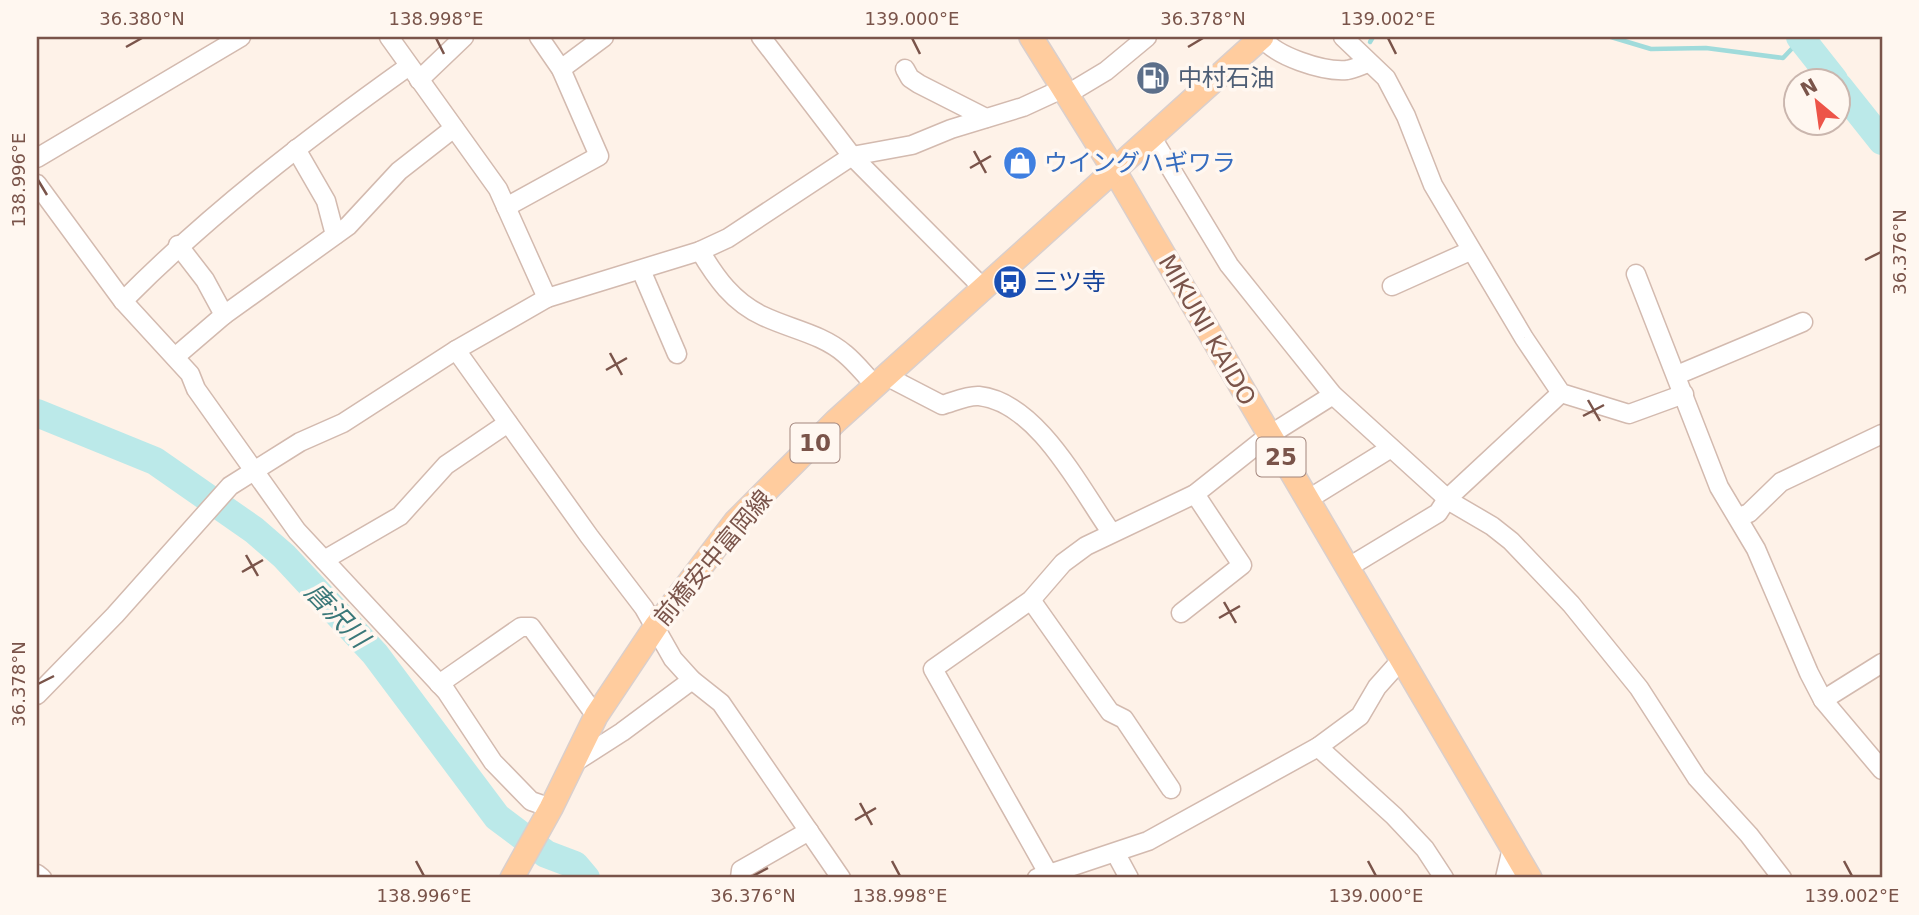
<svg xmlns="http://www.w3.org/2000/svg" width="1919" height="915" font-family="'DejaVu Sans','Noto Sans JP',sans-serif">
  <rect width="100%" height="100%" fill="#fef2e8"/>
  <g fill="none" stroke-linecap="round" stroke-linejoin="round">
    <!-- stream -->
    <g stroke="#a0dbdb" stroke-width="4.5">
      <path d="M1611,37L1651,49L1706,48L1783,58L1801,39"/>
      <path d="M1370,42L1373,37"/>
    </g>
    <!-- river -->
    <g stroke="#bbe9e9" stroke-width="28">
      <path d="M1800,37L1834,80"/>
      <path d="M1839,87L1882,141"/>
      <path d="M37,413L155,461L254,530L284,556L375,654L497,817L546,854L575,865L586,878"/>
    </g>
    <!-- minor casing -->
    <g stroke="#d3baaf" stroke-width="21">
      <g id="minor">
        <path d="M389,37L498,189L547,298"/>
        <path d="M761,37L852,156L983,288"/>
        <path d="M1262,37C1274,56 1323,72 1347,70C1353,69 1362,65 1368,63"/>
        <path d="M1343,37L1386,78L1406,116L1433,185L1524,338L1561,393L1629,414L1684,394"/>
        <path d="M561,69L604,37"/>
        <path d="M905,69L910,78L919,84L986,118"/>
        <path d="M419,80L464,37"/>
        <path d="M1066,95L1106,71L1147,37"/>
        <path d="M1151,136L1229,265L1333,395L1451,502L1492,526L1511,541L1571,604L1639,688L1697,778L1749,835L1782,878"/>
        <path d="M296,149L326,201L335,235"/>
        <path d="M37,158L241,37"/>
        <path d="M37,184L123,301L190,374L196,389L297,531L446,691L493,762L531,801L551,808"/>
        <path d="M506,207L599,156L561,69L539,37"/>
        <path d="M178,245L205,280L224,315"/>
        <path d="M700,251C716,278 733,302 763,316C790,329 822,334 845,354C856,363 865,375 875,385"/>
        <path d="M641,270L677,354"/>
        <path d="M1636,274L1719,487L1756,549L1809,673L1823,700L1882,770"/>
        <path d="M1392,286L1470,251"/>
        <path d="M123,301C210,213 308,138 409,66"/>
        <path d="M456,350L589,536L644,608L673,659L692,680L721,703L841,878"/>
        <path d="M175,357L224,315L348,226L399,171L454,128"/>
        <path d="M1677,375L1803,322"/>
        <path d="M886,376L942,405C953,402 968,395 979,396C1037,402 1080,488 1111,532"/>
        <path d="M1307,500L1391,448"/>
        <path d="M1739,517L1749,513L1781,482L1882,434"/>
        <path d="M324,560L400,516L446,465L508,423"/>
        <path d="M1347,568L1438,513L1447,499L1561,393"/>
        <path d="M1031,600L1110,712L1124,719L1171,789"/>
        <path d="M1181,613L1242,565L1195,494"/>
        <path d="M439,684L521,627H531L596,716"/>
        <path d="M37,695L115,615L230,486L300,442L343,423L456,350L547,298L700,251L728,238L852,156L912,145L951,129L1023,107L1062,89"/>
        <path d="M1823,700L1882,663"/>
        <path d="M1318,747L1394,816L1425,849L1444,878"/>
        <path d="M572,764L622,732L692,680"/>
        <path d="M1116,854L1129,878"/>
        <path d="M1048,873L933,669L1031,600L1063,563L1086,546L1195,494L1268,436L1333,395"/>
        <path d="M37,874L42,878"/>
        <path d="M740,878L741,870L809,831"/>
        <path d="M1037,878L1148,841L1318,747L1360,716L1377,687L1402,659"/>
        <path d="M1505,878L1512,848"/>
      </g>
    </g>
    <!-- major casing -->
    <g stroke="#dacfcc" stroke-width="26">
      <g id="major">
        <path d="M1031,37L1114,170L1530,878"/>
        <path d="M512,878L551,808L596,716L656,626L735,522L836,421L1262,37"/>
      </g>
    </g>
    <!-- minor -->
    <use href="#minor" stroke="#fff" stroke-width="18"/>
    <!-- major -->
    <use href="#major" stroke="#ffcc9e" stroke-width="23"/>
  </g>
  <!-- ticks -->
  <path fill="none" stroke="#7a544a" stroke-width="2.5" d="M436,38L444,54M912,38L920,54M1388,38L1396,54M126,47L142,38M1188,47L1203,38M974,151L986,173M970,168L991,156M38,180L47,195M1865,260L1881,252M610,353L622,375M606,370L627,358M1588,400L1600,421M1583,416L1604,405M246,555L258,576M242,572L263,560M1224,602L1236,623M1219,618L1240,606M38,684L54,676M860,803L872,825M855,820L876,808M416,861L424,876M892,861L900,876M1368,861L1376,876M1844,861L1852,876M753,876L768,868"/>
  <!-- icons -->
  <defs>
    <g id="fuel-disc" transform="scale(1.75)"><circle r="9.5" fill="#5c6f8a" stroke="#fff7f0"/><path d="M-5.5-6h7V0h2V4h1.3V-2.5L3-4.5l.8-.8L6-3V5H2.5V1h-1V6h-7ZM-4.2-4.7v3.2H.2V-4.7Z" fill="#fff"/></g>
    <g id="shop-disc" transform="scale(1.75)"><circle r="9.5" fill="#3f7fe0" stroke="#fff7f0"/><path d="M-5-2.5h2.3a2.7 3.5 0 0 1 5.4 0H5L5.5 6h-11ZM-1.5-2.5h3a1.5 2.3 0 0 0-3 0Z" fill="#fff"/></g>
    <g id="bus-disc" transform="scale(1.75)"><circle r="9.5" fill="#1a4fb4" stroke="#fff7f0"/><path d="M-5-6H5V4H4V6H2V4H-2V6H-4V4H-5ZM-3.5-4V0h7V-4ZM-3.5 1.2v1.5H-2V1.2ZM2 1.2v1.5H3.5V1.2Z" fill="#fff"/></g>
  </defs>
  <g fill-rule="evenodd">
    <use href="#fuel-disc" x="1153" y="78"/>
    <use href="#shop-disc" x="1020" y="163"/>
    <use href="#bus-disc" x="1010" y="282"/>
  </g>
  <g text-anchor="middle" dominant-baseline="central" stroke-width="7" stroke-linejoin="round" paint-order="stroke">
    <!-- shield labels -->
    <g fill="#fff7f0" stroke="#a2857c" stroke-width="2">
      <rect x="790.5" y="423.5" width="49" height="39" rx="5"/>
      <rect x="1256.5" y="437.5" width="49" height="39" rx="5"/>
    </g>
    <g font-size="23" font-weight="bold" fill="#7a544a">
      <text x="815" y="443">10</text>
      <text x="1281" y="457">25</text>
    </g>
    <!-- service labels -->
    <g font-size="24" fill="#4e5e75" stroke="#fff7f0" text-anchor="start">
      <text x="1178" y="78">中村石油</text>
    </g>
    <!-- shop labels -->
    <g font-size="24" fill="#366cbe" stroke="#fff7f0" text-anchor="start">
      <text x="1044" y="163">ウイングハギワラ</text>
    </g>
    <!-- transit labels -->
    <g font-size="24" fill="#164399" stroke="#fff7f0" text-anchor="start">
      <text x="1034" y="282">三ツ寺</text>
    </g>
    <!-- street labels -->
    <g font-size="24" fill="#7a544a" stroke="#fff7f0">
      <text transform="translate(1207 330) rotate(60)">MIKUNI KAIDO</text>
      <text transform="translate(713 558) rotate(-50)">前橋安中富岡線</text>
    </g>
    <!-- water labels -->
    <g font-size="26" font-style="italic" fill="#397778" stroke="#fff7f0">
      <text transform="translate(337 615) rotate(46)">唐沢川</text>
    </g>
  </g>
  <!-- border -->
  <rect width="1919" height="915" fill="none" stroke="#fff7f0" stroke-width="77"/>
  <!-- north arrow -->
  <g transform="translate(1817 102) rotate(331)"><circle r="33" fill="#fff7f0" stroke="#cab6ae" stroke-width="2"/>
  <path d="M0-5L12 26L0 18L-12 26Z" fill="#ed5448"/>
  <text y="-10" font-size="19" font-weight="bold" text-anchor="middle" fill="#7a544a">N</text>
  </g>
  <rect x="38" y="38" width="1843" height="838" fill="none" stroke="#7a544a" stroke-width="2.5"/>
  <g font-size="18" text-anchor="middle" fill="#7a544a">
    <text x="142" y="25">36.380°N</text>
    <text x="436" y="25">138.998°E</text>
    <text x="912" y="25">139.000°E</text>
    <text x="1203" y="25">36.378°N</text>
    <text x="1388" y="25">139.002°E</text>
    <text transform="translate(19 180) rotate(-90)" y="6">138.996°E</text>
    <text transform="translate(1900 252) rotate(-90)" y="6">36.376°N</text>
    <text transform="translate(19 684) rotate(-90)" y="6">36.378°N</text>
    <text x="424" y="902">138.996°E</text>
    <text x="753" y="902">36.376°N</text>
    <text x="900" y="902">138.998°E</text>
    <text x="1376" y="902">139.000°E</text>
    <text x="1852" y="902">139.002°E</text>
  </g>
</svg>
